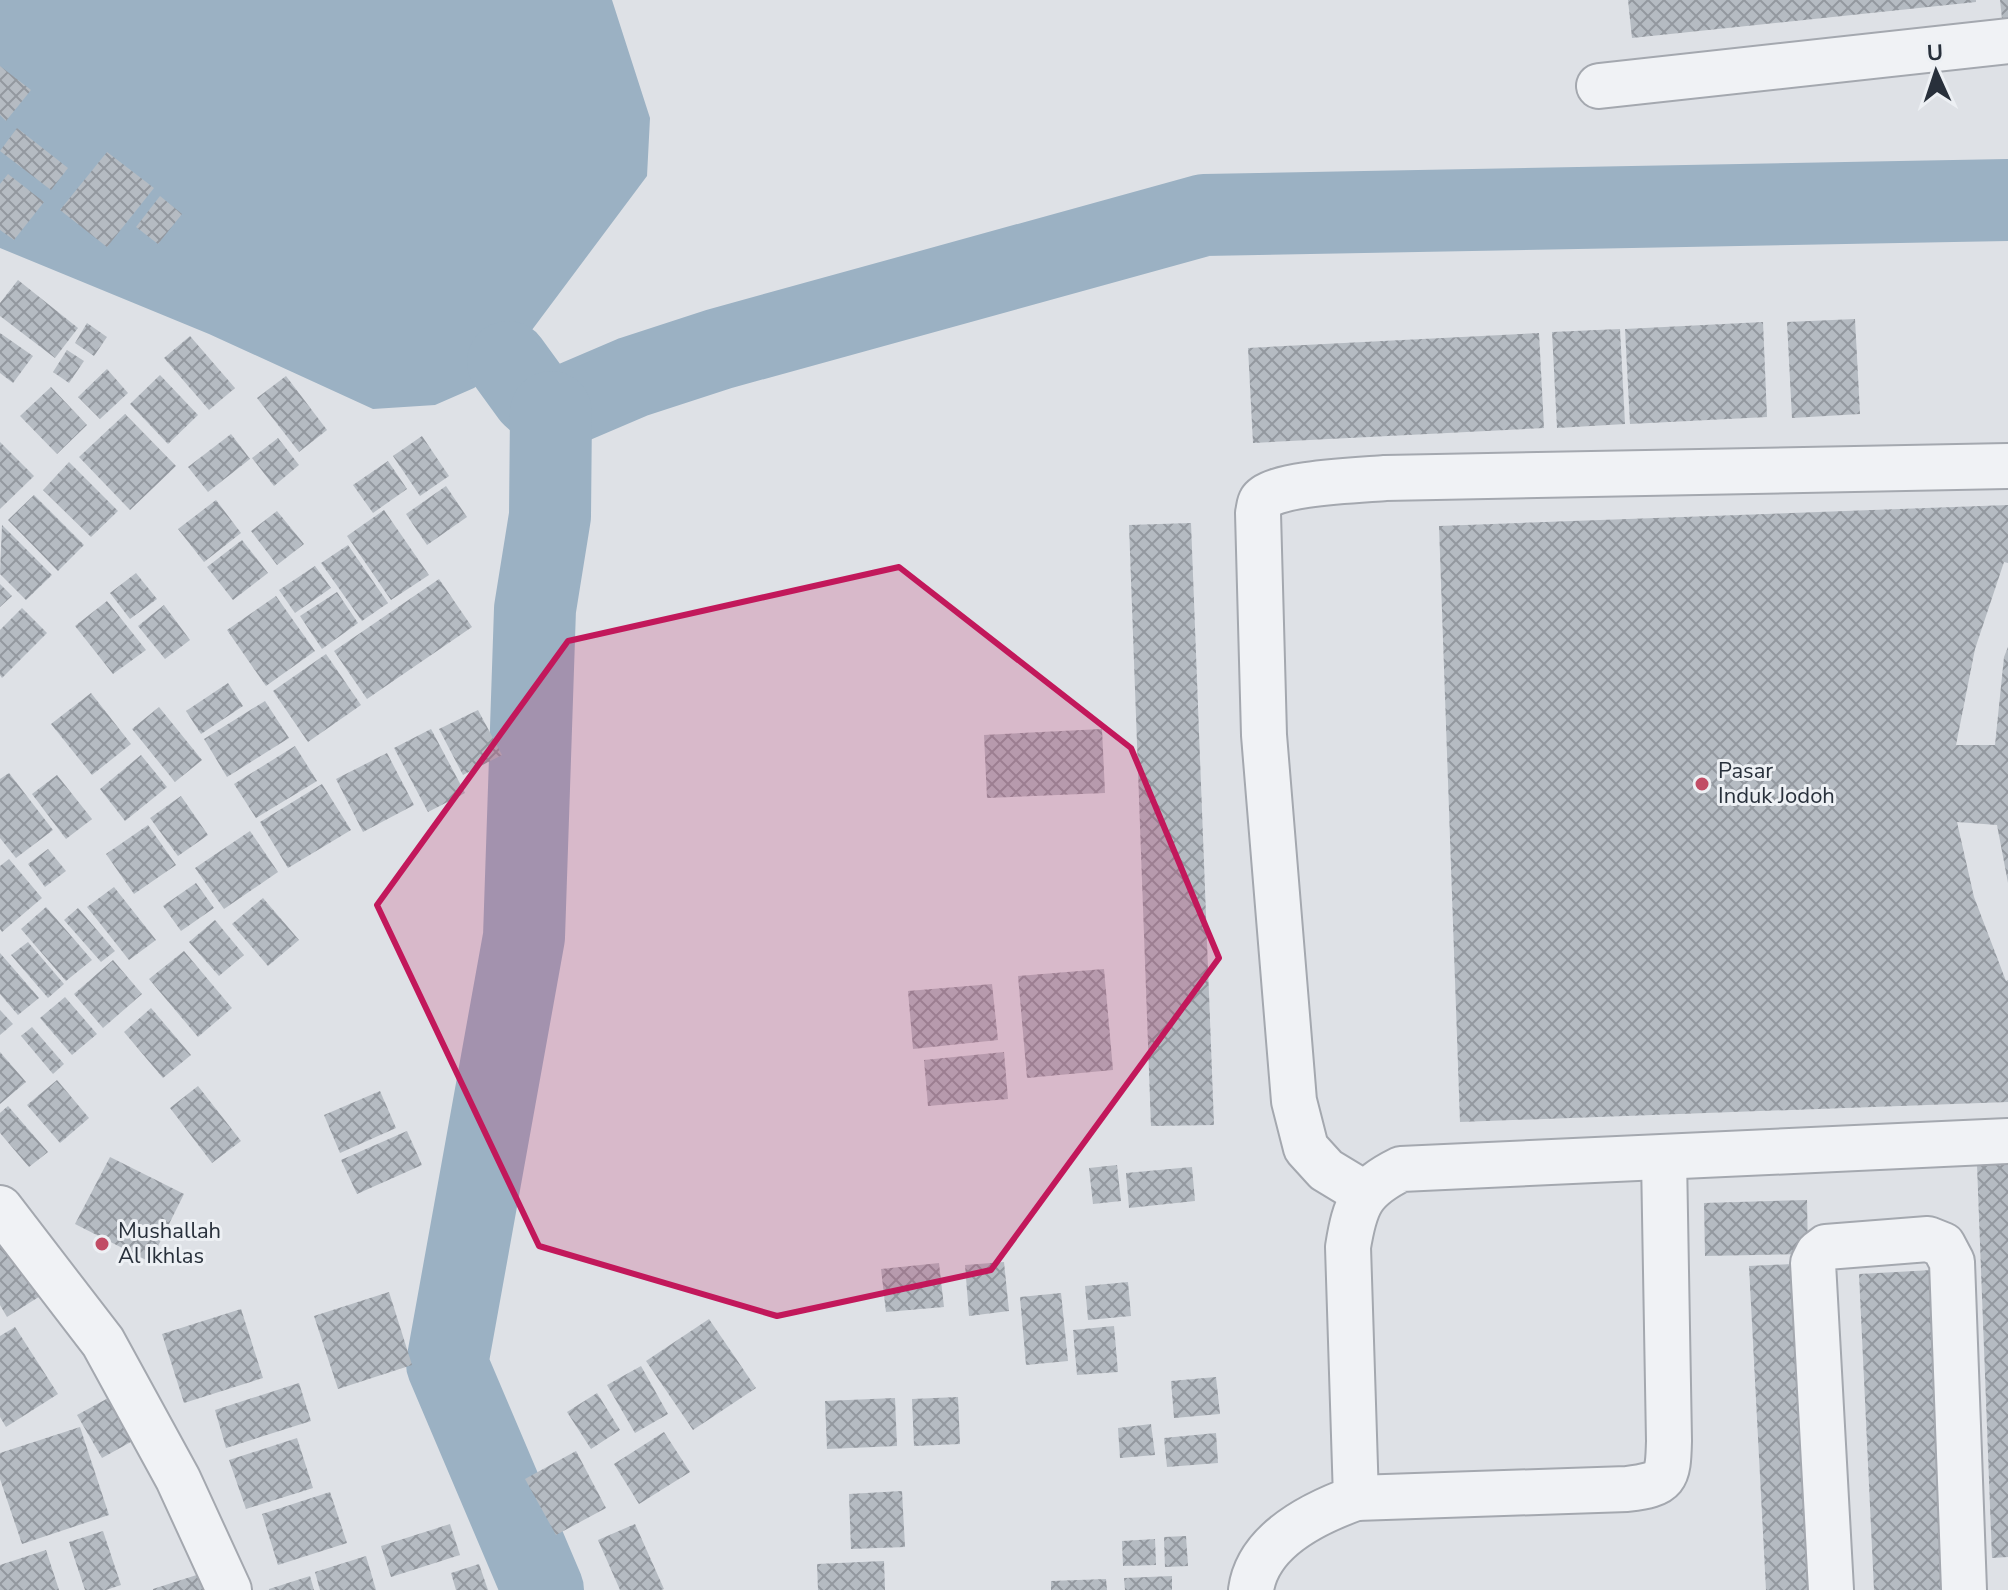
<svg xmlns="http://www.w3.org/2000/svg" width="2008" height="1590" font-family="'Nunito Sans',sans-serif">
  <defs>
    <pattern id="building-cross-hatch" width="8" height="8" patternUnits="userSpaceOnUse" patternTransform="scale(2)"><rect width="8" height="8" fill="#b5bbc2"/><path d="M0 0l8 8M0 8l8-8" fill="none" stroke="#93989f"/></pattern>
  </defs>
  <rect width="100%" height="100%" fill="#dee1e6"/>
  <!-- water -->
  <path fill="#9bb1c3" d="M0,0H612L650,118L647,176L508,362L474,388L435,405L373,409L209,334L0,248Z"/>
  <g fill="none" stroke-linecap="round" stroke-linejoin="round">
    <!-- river -->
    <g stroke="#9bb1c3" stroke-width="82">
      <path d="M508,362L532,395L551,412L633,377L719,349L1204,215L2008,200"/>
      <path d="M543,1590L447,1364L524,937L535,609L550,516L551,412"/>
    </g>
  </g>
  <!-- building -->
  <g fill="url(#building-cross-hatch)">
    <path d="M1628,0H1976V2L1632,38Z"/>
    <path d="M2000,0H2008V18L2002,19Z"/>
    <path d="M0,66L31,90L6,121L0,115Z"/>
    <path d="M17,128L68,168L51,190L0,151Z"/>
    <path d="M107,152L154,188L107,247L60,210Z"/>
    <path d="M8,174L44,202L14,240L0,230V184Z"/>
    <path d="M160,196L182,214L158,244L136,227Z"/>
    <path d="M18,280L78,328L55,358L0,316V303Z"/>
    <path d="M1855,319L1860,414L1792,418L1787,322Z"/>
    <path d="M1763,322L1767,417L1630,424L1625,329Z"/>
    <path d="M87,323L107,337L94,356L75,343Z"/>
    <path d="M1620,329L1625,424L1557,428L1552,332Z"/>
    <path d="M0,333L33,356L13,383L0,373Z"/>
    <path d="M1539,333L1544,428L1253,443L1248,348Z"/>
    <path d="M190,336L235,388L209,410L164,358Z"/>
    <path d="M67,350L84,361L69,383L53,372Z"/>
    <path d="M107,369L128,393L100,419L78,397Z"/>
    <path d="M160,375L198,415L168,444L130,404Z"/>
    <path d="M286,376L327,430L299,452L257,398Z"/>
    <path d="M51,387L87,425L57,454L20,416Z"/>
    <path d="M125,414L176,466L130,510L79,457Z"/>
    <path d="M231,434L250,459L208,492L188,467Z"/>
    <path d="M422,436L449,476L420,496L393,456Z"/>
    <path d="M278,438L299,465L274,486L252,458Z"/>
    <path d="M0,442L34,476L0,509Z"/>
    <path d="M388,461L407,489L373,513L353,485Z"/>
    <path d="M69,462L118,511L91,537L43,490Z"/>
    <path d="M446,486L467,517L427,545L406,514Z"/>
    <path d="M34,495L84,545L58,571L8,520Z"/>
    <path d="M216,500L241,533L204,562L178,529Z"/>
    <path d="M2008,505V563L2004,562L1975,649L1956,745H1995L2004,657L2008,647V883L1997,825L1957,822L1974,897L2006,981L2008,980V1102L1460,1122L1439,526Z"/>
    <path d="M384,510L429,575L391,600L347,536Z"/>
    <path d="M277,511L304,544L277,565L251,531Z"/>
    <path d="M1191,523L1214,1125L1151,1126L1129,525Z"/>
    <path d="M2,525L52,575L26,600L0,574Z"/>
    <path d="M242,540L268,573L233,600L207,567Z"/>
    <path d="M348,545L388,603L362,621L321,563Z"/>
    <path d="M315,566L331,588L295,613L279,590Z"/>
    <path d="M136,573L157,599L130,619L110,593Z"/>
    <path d="M439,579L472,627L367,699L334,651Z"/>
    <path d="M0,584L12,596L0,607Z"/>
    <path d="M337,592L358,623L322,649L300,616Z"/>
    <path d="M276,596L315,651L266,686L227,630Z"/>
    <path d="M107,601L146,650L113,674L75,626Z"/>
    <path d="M164,605L190,640L165,659L138,626Z"/>
    <path d="M22,608L47,633L2,678L0,675V630Z"/>
    <path d="M326,654L361,705L308,742L273,691Z"/>
    <path d="M228,683L243,706L201,734L186,711Z"/>
    <path d="M91,693L131,744L92,775L51,724Z"/>
    <path d="M265,701L289,738L227,777L204,739Z"/>
    <path d="M159,707L202,760L175,782L132,729Z"/>
    <path d="M478,710L502,755L463,775L439,729Z"/>
    <path d="M431,729L465,793L428,812L394,748Z"/>
    <path d="M1102,729L1105,793L987,798L984,735Z"/>
    <path d="M295,746L317,781L256,818L234,784Z"/>
    <path d="M387,753L414,805L363,832L336,779Z"/>
    <path d="M141,755L167,787L125,821L100,789Z"/>
    <path d="M9,773L53,830L16,858L0,838V779Z"/>
    <path d="M57,775L92,819L66,839L32,794Z"/>
    <path d="M322,784L351,830L288,868L260,822Z"/>
    <path d="M181,796L208,835L178,856L150,818Z"/>
    <path d="M148,825L176,865L134,894L106,854Z"/>
    <path d="M250,831L278,872L224,909L195,868Z"/>
    <path d="M48,849L66,871L45,887L28,864Z"/>
    <path d="M9,859L42,898L2,932L0,929V866Z"/>
    <path d="M196,883L214,908L181,931L163,906Z"/>
    <path d="M114,887L156,940L129,960L87,907Z"/>
    <path d="M263,898L299,940L268,966L232,924Z"/>
    <path d="M46,907L92,960L66,981L21,929Z"/>
    <path d="M78,908L115,951L101,962L64,920Z"/>
    <path d="M215,920L244,955L219,976L189,942Z"/>
    <path d="M28,942L64,984L48,998L11,955Z"/>
    <path d="M184,951L232,1008L198,1037L149,979Z"/>
    <path d="M0,953L39,998L18,1015L0,994Z"/>
    <path d="M113,960L142,994L103,1028L74,994Z"/>
    <path d="M1104,969L1113,1070L1027,1078L1018,976Z"/>
    <path d="M992,984L998,1040L913,1049L908,991Z"/>
    <path d="M65,997L97,1034L72,1055L40,1018Z"/>
    <path d="M151,1008L191,1055L163,1078L124,1032Z"/>
    <path d="M0,1010L13,1024L0,1035Z"/>
    <path d="M32,1027L64,1064L53,1074L21,1036Z"/>
    <path d="M0,1052L26,1082L0,1104Z"/>
    <path d="M1004,1052L1008,1099L928,1106L924,1060Z"/>
    <path d="M57,1080L89,1118L60,1143L27,1105Z"/>
    <path d="M198,1086L241,1141L212,1163L170,1108Z"/>
    <path d="M380,1091L396,1128L340,1153L324,1115Z"/>
    <path d="M8,1106L48,1152L29,1167L0,1133V1113Z"/>
    <path d="M407,1131L422,1165L357,1194L341,1160Z"/>
    <path d="M110,1157L184,1194L150,1262L75,1224Z"/>
    <path d="M2008,1164V1557L1992,1558L1977,1165Z"/>
    <path d="M1117,1165L1121,1201L1093,1204L1089,1168Z"/>
    <path d="M1192,1167L1195,1201L1129,1208L1126,1173Z"/>
    <path d="M1807,1200L1808,1254L1705,1256L1704,1203Z"/>
    <path d="M0,1243L45,1293L7,1317L0,1305Z"/>
    <path d="M1004,1262L1009,1311L969,1316L965,1265Z"/>
    <path d="M939,1263L944,1307L886,1312L881,1269Z"/>
    <path d="M1792,1264L1810,1590H1766L1749,1266Z"/>
    <path d="M1933,1270L1948,1590H1874L1859,1274Z"/>
    <path d="M1128,1282L1131,1316L1088,1320L1085,1286Z"/>
    <path d="M389,1292L412,1365L338,1389L314,1316Z"/>
    <path d="M1061,1293L1068,1361L1026,1365L1020,1297Z"/>
    <path d="M241,1309L263,1378L184,1403L162,1334Z"/>
    <path d="M709,1319L756,1388L693,1430L646,1361Z"/>
    <path d="M1114,1326L1118,1372L1077,1375L1073,1330Z"/>
    <path d="M15,1327L58,1394L6,1427L0,1417V1336Z"/>
    <path d="M641,1366L668,1414L635,1433L607,1385Z"/>
    <path d="M1216,1377L1220,1414L1174,1418L1171,1381Z"/>
    <path d="M299,1383L311,1421L226,1448L215,1410Z"/>
    <path d="M123,1390L147,1433L102,1458L77,1415Z"/>
    <path d="M597,1393L620,1430L591,1449L567,1412Z"/>
    <path d="M958,1397L960,1444L914,1446L912,1399Z"/>
    <path d="M895,1398L897,1446L827,1449L825,1401Z"/>
    <path d="M1151,1424L1155,1455L1120,1458L1118,1428Z"/>
    <path d="M80,1427L109,1515L22,1544L0,1479V1453Z"/>
    <path d="M664,1432L690,1472L639,1504L614,1464Z"/>
    <path d="M1216,1433L1218,1463L1167,1467L1164,1438Z"/>
    <path d="M297,1438L313,1488L246,1509L229,1460Z"/>
    <path d="M576,1451L606,1508L556,1535L525,1479Z"/>
    <path d="M902,1491L905,1547L851,1549L849,1494Z"/>
    <path d="M330,1492L347,1543L278,1565L262,1514Z"/>
    <path d="M450,1524L460,1555L391,1577L381,1546Z"/>
    <path d="M635,1524L664,1589L661,1590H620L598,1540Z"/>
    <path d="M103,1531L121,1585L106,1590H85L69,1542Z"/>
    <path d="M1186,1536L1188,1566L1165,1567L1164,1537Z"/>
    <path d="M1155,1539L1156,1565L1123,1566L1122,1541Z"/>
    <path d="M46,1550L59,1590H0V1565Z"/>
    <path d="M366,1556L376,1590H320L315,1572Z"/>
    <path d="M884,1561L885,1590H818L817,1564Z"/>
    <path d="M479,1564L488,1590H456L451,1573Z"/>
    <path d="M206,1572L212,1590H153V1589Z"/>
    <path d="M310,1576L314,1590H269V1589Z"/>
    <path d="M1172,1576V1590H1125L1124,1578Z"/>
    <path d="M1106,1579L1107,1590H1051V1581Z"/>
  </g>
  <g fill="none" stroke-linecap="round" stroke-linejoin="round">
    <!-- minor casing -->
    <g stroke="#a4a8af" stroke-width="48">
      <g id="minor">
        <path d="M1599,86L2008,41"/>
        <path d="M1364,1193L1326,1170L1306,1148L1294,1101L1264,735L1258,513C1259,509 1259,504 1261,501C1271,483 1363,480 1385,478L2008,466"/>
        <path d="M0,1208L103,1342L178,1479L229,1590"/>
        <path d="M1356,1498L1627,1489C1667,1484 1668,1479 1669,1441L1664,1158"/>
        <path d="M1251,1590C1258,1540 1314,1513 1356,1498L1348,1247C1355,1204 1361,1189 1401,1169L2008,1141"/>
        <path d="M1831,1590L1813,1263L1818,1253L1826,1247L1928,1239L1943,1245L1952,1262L1964,1590"/>
      </g>
    </g>
    <!-- minor -->
    <use href="#minor" stroke="#f0f2f5" stroke-width="44"/>
  </g>
  <!-- marked area -->
  <path fill="#c2185b" fill-opacity="0.2" stroke="#c2185b" stroke-width="6" stroke-linejoin="round" d="M899,567L1131,748L1219,958L991,1270L777,1316L539,1246L377,905L568,641Z"/>
  <!-- markers -->
  <g fill="#c14c65" stroke="#edf0f4" stroke-width="3">
    <circle cx="1702" cy="784" r="8"/>
    <circle cx="102" cy="1244" r="8"/>
  </g>
  <g text-anchor="middle" dominant-baseline="central" stroke-width="6" stroke-linejoin="round" paint-order="stroke">
    <!-- poi labels -->
    <g font-size="22" fill="#28303b" stroke="#edf0f4" text-anchor="start">
      <text x="1718" y="771">Pasar<tspan x="1718" dy="25">Induk Jodoh</tspan></text>
      <text x="118" y="1231">Mushallah<tspan x="118" dy="25">Al Ikhlas</tspan></text>
    </g>
  </g>
  <!-- north arrow -->
  <g transform="translate(1936 72) rotate(357)" stroke="#edf0f4" stroke-width="6" paint-order="stroke">
  <path d="M0-6L14 30L0 20L-14 30Z" fill="#28303b"/>
  <text y="-12" font-size="22" font-weight="bold" text-anchor="middle" fill="#28303b">U</text>
  </g>
</svg>
